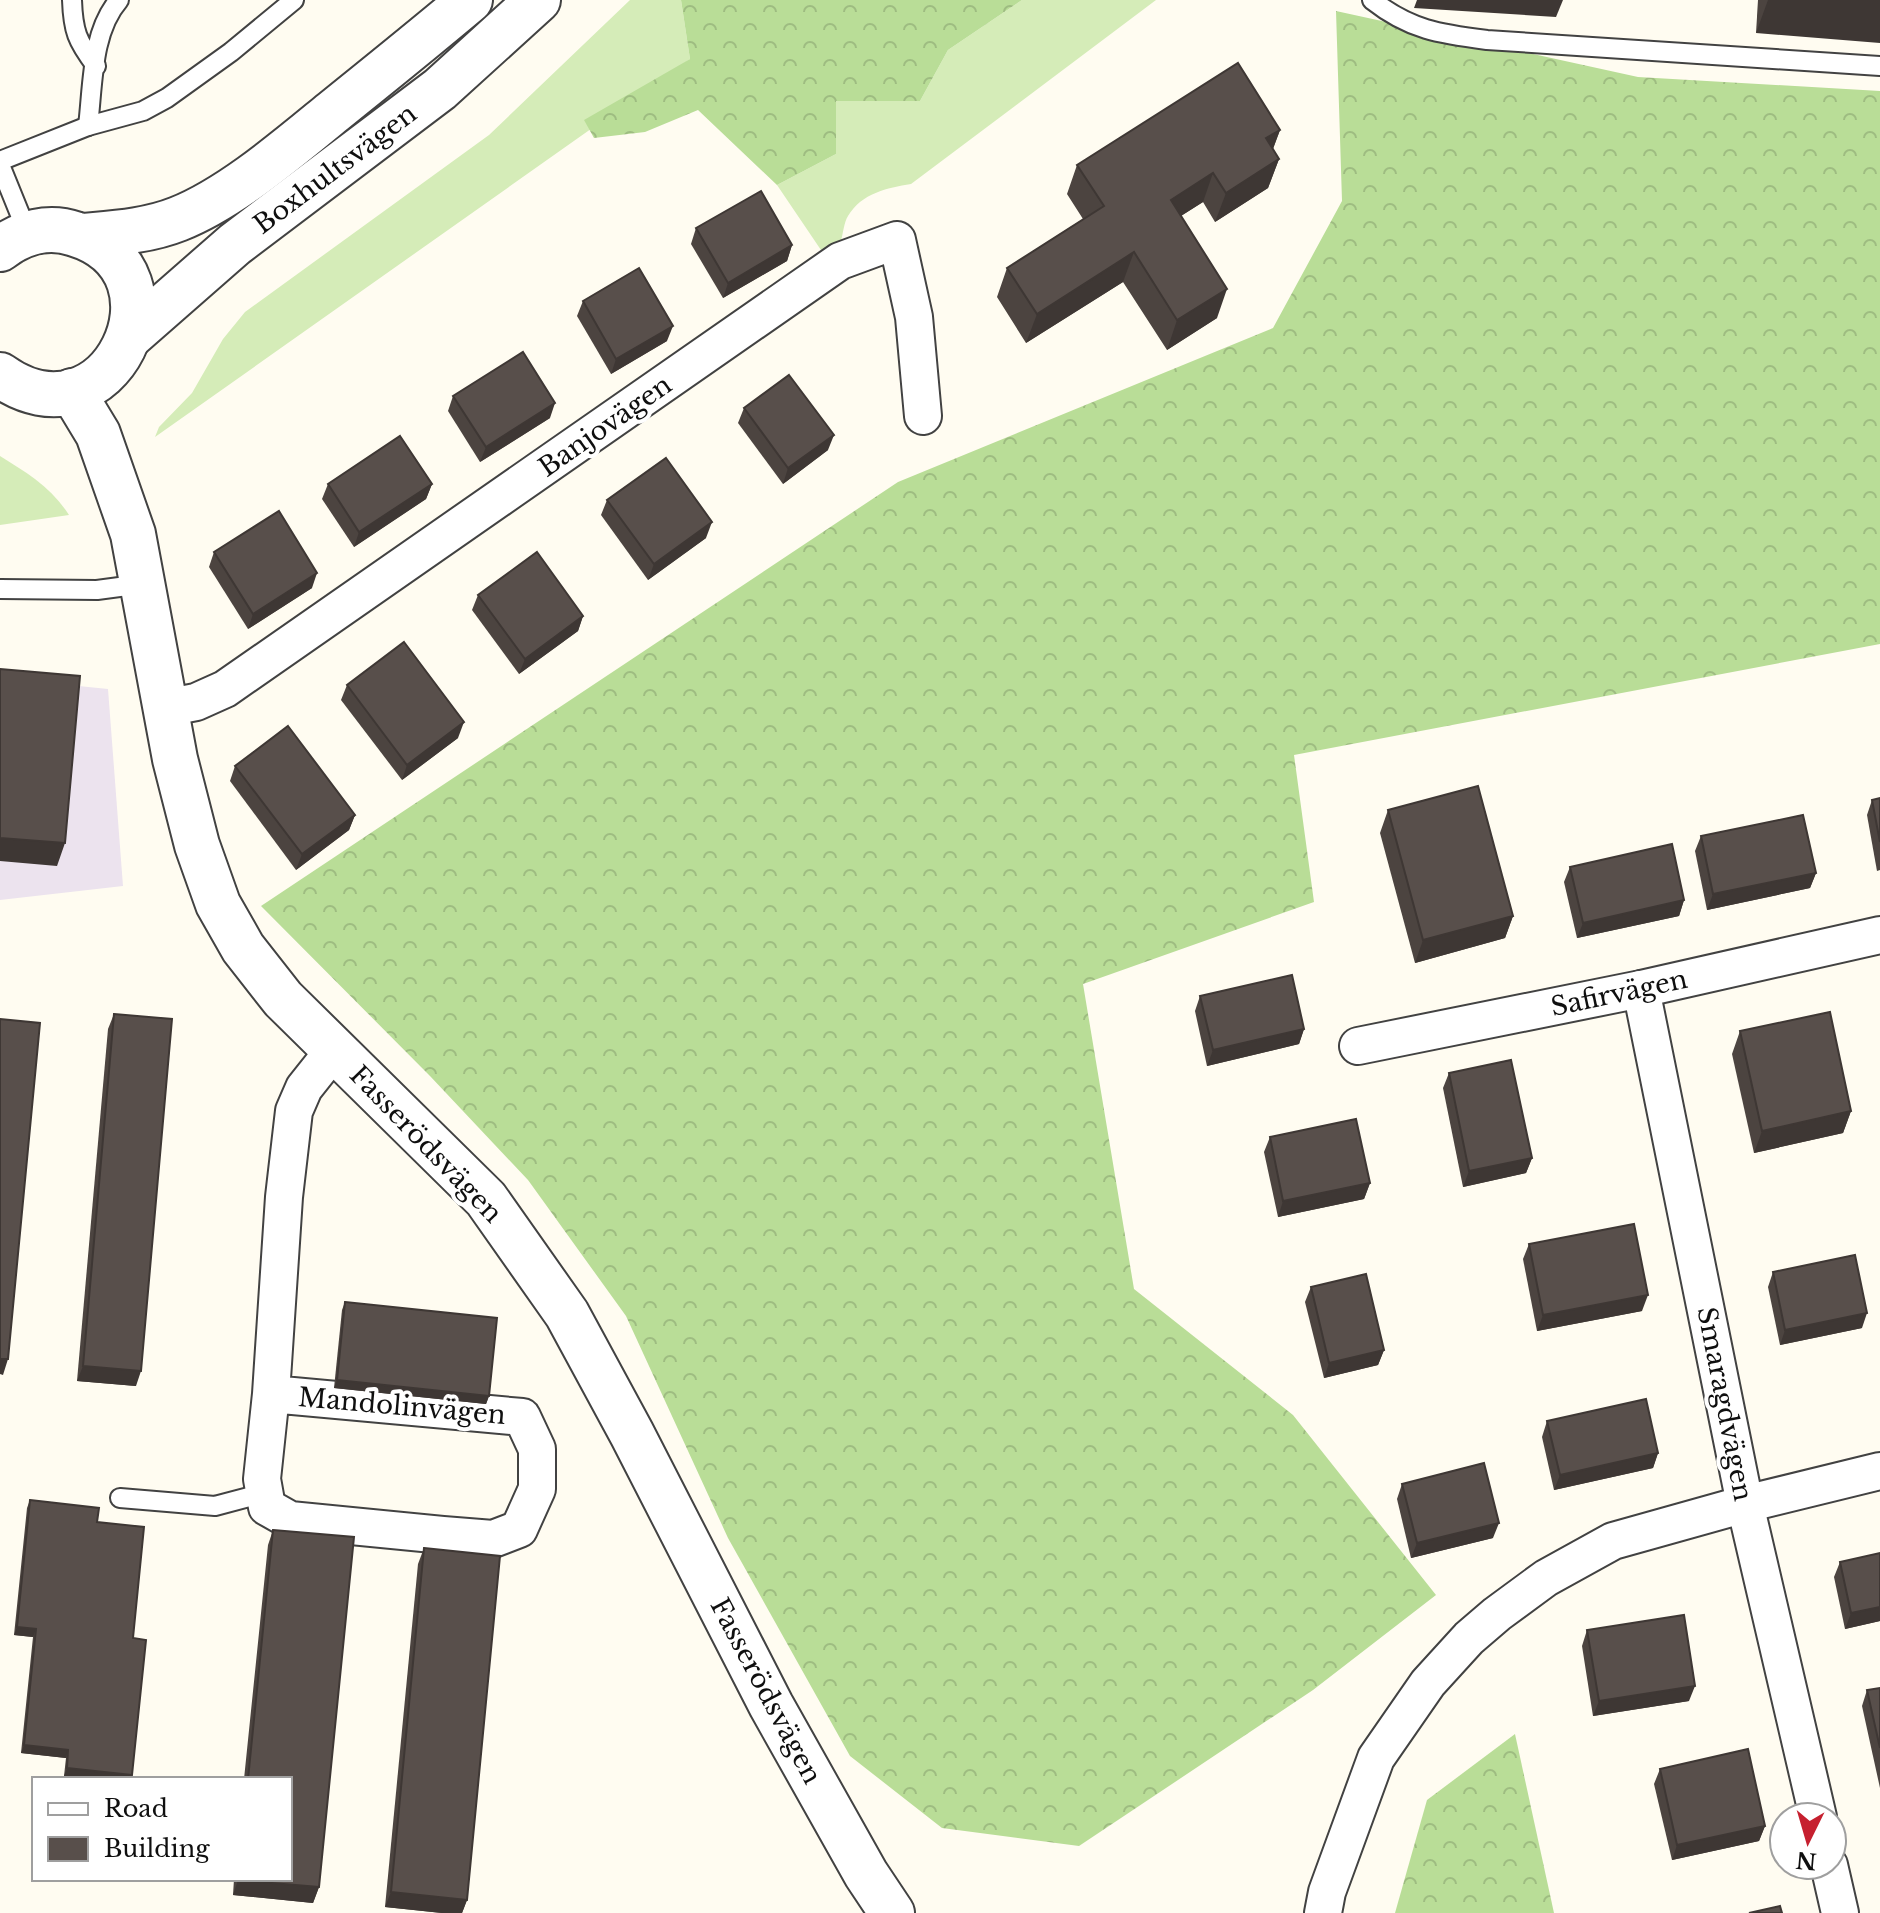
<svg xmlns="http://www.w3.org/2000/svg" width="1880" height="1913" font-family="'Libre Baskerville',serif">
  <defs>
    <pattern id="forest-crowns" width="20" height="18" patternUnits="userSpaceOnUse" patternTransform="scale(2)"><rect width="20" height="18" fill="#b9dd97"/><path d="M2 6a3 3 0 1 1 6 0M12 15a3 3 0 1 1 6 0" fill="none" stroke="#9ebc81"/></pattern>
  </defs>
  <rect width="100%" height="100%" fill="#fffcf1"/>
  <!-- industrial -->
  <path fill="#ece3ee" d="M0,678L108,689L123,886L0,900Z"/>
  <!-- grass -->
  <g fill="#d5ecb8">
    <path d="M630,0H681L690,59L155,437L159,427L192,393L223,339L245,312L489,135Z"/>
    <path d="M1022,0H1156L911,184C887,188 862,193 848,216C844,222 843,234 841,241L823,253L777,185L836,154V101H920L948,50Z"/>
    <path d="M0,456C26,472 52,488 69,515L0,525Z"/>
  </g>
  <!-- forest -->
  <g fill="url(#forest-crowns)">
    <path d="M681,0H1022L948,50L920,101H836V154L777,185L698,110L645,132L594,138L584,120L690,59Z"/>
    <path d="M1336,11L1638,77L1880,91V644L1294,755L1314,902L1083,984L1134,1289L1293,1415L1436,1595L1313,1690L1079,1846L942,1828L850,1756L728,1538L626,1316L528,1180L430,1076L261,906L898,482L1273,328L1342,201Z"/>
    <path d="M1515,1734L1554,1913H1395L1427,1800Z"/>
  </g>
  <g fill="none" stroke-linecap="round" stroke-linejoin="round">
    <!-- service casing -->
    <g stroke="#424242" stroke-width="22">
      <g id="service">
        <path d="M72,0C73,31 77,41 96,66"/>
        <path d="M1372,0C1410,30 1440,34 1487,40L1880,66"/>
        <path d="M88,126C93,86 91,32 119,0"/>
        <path d="M0,161L88,126L143,111L167,98L231,52L294,0"/>
        <path d="M0,165L28,234"/>
        <path d="M0,589L97,590L142,584"/>
        <path d="M120,1498L215,1506L264,1493"/>
      </g>
    </g>
    <!-- minor casing -->
    <g stroke="#424242" stroke-width="40">
      <g id="minor">
        <path d="M165,708L196,702L225,689L840,261L897,240L914,317L923,416"/>
        <path d="M1641,989L1745,1504L1818,1817"/>
        <path d="M1358,1046L1641,989L1880,935"/>
        <path d="M271,1394L522,1417L537,1449V1489L519,1529L493,1539L443,1535L290,1520L267,1507L262,1479L271,1394L284,1197L294,1111L304,1088L335,1049"/>
        <path d="M1829,1865L1840,1913"/>
        <path d="M1323,1913L1327,1892L1376,1758L1428,1683L1469,1638L1497,1614L1546,1578L1613,1541L1745,1504L1880,1471"/>
      </g>
    </g>
    <!-- tertiary casing -->
    <g stroke="#424242" stroke-width="48">
      <g id="tertiary">
        <path d="M83,236C115,233 148,231 178,219C231,198 289,148 333,112C379,75 425,38 470,0"/>
        <path d="M0,249C22,232 49,225 75,234C195,271 109,453 0,375"/>
        <path d="M130,336L235,244L440,89L538,0"/>
        <path d="M72,391L98,434L133,534L175,759L197,845L218,904L243,948L283,999L486,1199L567,1314L632,1434L771,1705L866,1874L892,1913"/>
      </g>
    </g>
    <!-- service -->
    <use href="#service" stroke="#fff" stroke-width="18"/>
    <!-- minor -->
    <use href="#minor" stroke="#fff" stroke-width="36"/>
    <!-- tertiary -->
    <use href="#tertiary" stroke="#fff" stroke-width="44"/>
  </g>
  <!-- wall -->
  <g fill="#4c4440">
    <path d="M1758,0H1880L1756,33Z"/>
    <path d="M1280,130L1273,149L1279,159L1268,188L1215,222L1203,202L1181,216L1217,318L1167,350L1123,282L1026,343L997,297L1007,268L1083,219L1067,194L1077,165Z"/>
    <path d="M696,228L792,245L787,261L723,298L691,244Z"/>
    <path d="M583,301L667,341L611,374L577,316Z"/>
    <path d="M453,396L550,418L480,462L448,411Z"/>
    <path d="M744,408L828,450L783,484L738,423Z"/>
    <path d="M328,484H432L426,499L354,547L322,499Z"/>
    <path d="M607,500L706,538L648,580L601,515Z"/>
    <path d="M214,552L312,588L248,629L209,567Z"/>
    <path d="M478,595L583,616L578,631L519,674L472,610Z"/>
    <path d="M347,685L458,738L402,780L341,700Z"/>
    <path d="M235,766L355,815L349,830L296,870L230,781Z"/>
    <path d="M1880,798V870L1877,871L1867,815L1872,800Z"/>
    <path d="M1388,810L1513,916L1505,938L1415,963L1380,833Z"/>
    <path d="M1701,836L1816,873L1810,888L1707,910L1695,851Z"/>
    <path d="M1570,867L1684,900L1679,916L1577,938L1564,882Z"/>
    <path d="M1200,996L1304,1029L1299,1044L1207,1066L1195,1011Z"/>
    <path d="M114,1014L136,1386L77,1381L108,1029Z"/>
    <path d="M1740,1031L1851,1111L1843,1133L1754,1153L1732,1054Z"/>
    <path d="M1449,1073L1532,1158L1526,1173L1463,1187L1443,1088Z"/>
    <path d="M1270,1137L1370,1183L1364,1199L1278,1217L1264,1152Z"/>
    <path d="M1529,1244L1642,1311L1537,1331L1523,1259Z"/>
    <path d="M1773,1272L1862,1328L1780,1345L1768,1287Z"/>
    <path d="M1311,1287L1384,1350L1378,1365L1324,1378L1305,1302Z"/>
    <path d="M345,1302L489,1396L486,1404L334,1388L342,1310Z"/>
    <path d="M1547,1421L1658,1453L1653,1468L1554,1490L1542,1437Z"/>
    <path d="M1402,1484L1493,1538L1411,1558L1397,1499Z"/>
    <path d="M30,1500L97,1522L133,1638L132,1775L131,1779H92L64,1776L66,1758L21,1753L33,1637L14,1635L27,1508Z"/>
    <path d="M273,1530L319,1887L313,1903L233,1895L234,1879H290V1779H244L268,1545Z"/>
    <path d="M424,1548L467,1900L462,1913H442L385,1907L418,1564Z"/>
    <path d="M1880,1553V1621L1845,1629L1834,1577L1840,1562Z"/>
    <path d="M1587,1630L1689,1701L1593,1716L1582,1646Z"/>
    <path d="M1880,1688V1788L1862,1706L1867,1690Z"/>
    <path d="M1660,1769L1765,1826L1759,1841L1672,1860L1654,1784Z"/>
  </g>
  <!-- shaded-wall -->
  <g fill="#3e3734">
    <path d="M1417,0H1563L1556,17L1414,8Z"/>
    <path d="M1768,0H1880V43L1756,33Z"/>
    <path d="M1280,130L1269,159L1266,138Z"/>
    <path d="M1279,159L1268,188L1215,222L1226,193Z"/>
    <path d="M1213,173L1203,202L1160,229L1171,200Z"/>
    <path d="M792,245L787,261L723,298L728,283Z"/>
    <path d="M1134,252L1123,282L1026,343L1037,314Z"/>
    <path d="M1227,289L1217,318L1167,350L1177,320Z"/>
    <path d="M673,326L667,341L611,374L616,359Z"/>
    <path d="M555,403L550,418L480,462L486,447Z"/>
    <path d="M834,435L828,450L783,484L788,468Z"/>
    <path d="M432,484L426,499L354,547L359,532Z"/>
    <path d="M712,522L706,538L648,580L654,564Z"/>
    <path d="M317,573L312,588L248,629L253,614Z"/>
    <path d="M583,616L578,631L519,674L525,659Z"/>
    <path d="M464,722L458,738L402,780L407,765Z"/>
    <path d="M355,815L349,830L296,870L302,854Z"/>
    <path d="M0,838L65,843L57,866L0,861Z"/>
    <path d="M1816,873L1810,888L1707,910L1713,894Z"/>
    <path d="M1684,900L1679,916L1577,938L1583,923Z"/>
    <path d="M1513,916L1505,938L1415,963L1423,940Z"/>
    <path d="M1304,1029L1299,1044L1207,1066L1213,1050Z"/>
    <path d="M1851,1111L1843,1133L1754,1153L1762,1131Z"/>
    <path d="M1532,1158L1526,1173L1463,1187L1469,1171Z"/>
    <path d="M1370,1183L1364,1199L1278,1217L1283,1201Z"/>
    <path d="M1648,1295L1642,1311L1537,1331L1543,1315Z"/>
    <path d="M1867,1313L1862,1328L1780,1345L1785,1330Z"/>
    <path d="M1384,1350L1378,1365L1324,1378L1329,1363Z"/>
    <path d="M0,1359H8L3,1375L0,1374Z"/>
    <path d="M83,1366L141,1371L136,1386L77,1381Z"/>
    <path d="M337,1380L489,1396L486,1404L334,1388Z"/>
    <path d="M1658,1453L1653,1468L1554,1490L1560,1475Z"/>
    <path d="M1499,1523L1493,1538L1411,1558L1417,1543Z"/>
    <path d="M1880,1607V1621L1845,1629L1851,1613Z"/>
    <path d="M17,1627L36,1629L33,1637L14,1635Z"/>
    <path d="M1695,1686L1689,1701L1593,1716L1599,1701Z"/>
    <path d="M24,1745L68,1750L66,1758L21,1753Z"/>
    <path d="M67,1768L132,1775L131,1779H92L64,1776Z"/>
    <path d="M1765,1826L1759,1841L1672,1860L1677,1845Z"/>
    <path d="M238,1880L319,1887L313,1903L233,1895Z"/>
    <path d="M391,1892L467,1900L462,1913H442L385,1907Z"/>
  </g>
  <!-- building -->
  <g fill="#584f4b" stroke="#3e3734" stroke-width="2">
    <path d="M1238,63L1280,130L1266,138L1279,159L1226,193L1213,173L1171,200L1227,289L1177,320L1134,252L1037,314L1007,268L1104,206L1077,165Z"/>
    <path d="M761,191L792,245L728,283L696,228Z"/>
    <path d="M639,268L673,326L616,359L583,301Z"/>
    <path d="M523,352L555,403L486,447L453,396Z"/>
    <path d="M789,375L834,435L788,468L744,408Z"/>
    <path d="M400,436L432,484L359,532L328,484Z"/>
    <path d="M666,458L712,522L654,564L607,500Z"/>
    <path d="M279,511L317,573L253,614L214,552Z"/>
    <path d="M537,552L583,616L525,659L478,595Z"/>
    <path d="M404,642L464,722L407,765L347,685Z"/>
    <path d="M0,669L80,676L65,843L0,838Z"/>
    <path d="M288,726L355,815L302,854L235,766Z"/>
    <path d="M1478,786L1513,916L1423,940L1388,810Z"/>
    <path d="M1880,798V842L1872,800Z"/>
    <path d="M1803,815L1816,873L1713,894L1701,836Z"/>
    <path d="M1672,844L1684,900L1583,923L1570,867Z"/>
    <path d="M1292,975L1304,1029L1213,1050L1200,996Z"/>
    <path d="M1830,1012L1851,1111L1762,1131L1740,1031Z"/>
    <path d="M114,1014L172,1019L141,1371L83,1366Z"/>
    <path d="M0,1019L40,1023L8,1359H0Z"/>
    <path d="M1511,1060L1532,1158L1469,1171L1449,1073Z"/>
    <path d="M1356,1119L1370,1183L1283,1201L1270,1137Z"/>
    <path d="M1634,1224L1648,1295L1543,1315L1529,1244Z"/>
    <path d="M1855,1255L1867,1313L1785,1330L1773,1272Z"/>
    <path d="M1366,1274L1384,1350L1329,1363L1311,1287Z"/>
    <path d="M345,1302L497,1318L489,1396L337,1380Z"/>
    <path d="M1646,1399L1658,1453L1560,1475L1547,1421Z"/>
    <path d="M1484,1463L1499,1523L1417,1543L1402,1484Z"/>
    <path d="M30,1500L99,1508L97,1522L144,1527L133,1638L146,1640L132,1775L67,1768L68,1750L24,1745L36,1629L17,1627Z"/>
    <path d="M273,1530L354,1537L319,1887L238,1880L290,1879V1779H248Z"/>
    <path d="M424,1548L500,1556L467,1900L391,1892Z"/>
    <path d="M1880,1553V1607L1851,1613L1840,1562Z"/>
    <path d="M1684,1615L1695,1686L1599,1701L1587,1630Z"/>
    <path d="M1880,1688V1748L1867,1690Z"/>
    <path d="M1748,1749L1765,1826L1677,1845L1660,1769Z"/>
    <path d="M1780,1906L1782,1913H1749Z"/>
  </g>
  <g text-anchor="middle" dominant-baseline="central" stroke-width="8" stroke-linejoin="round" paint-order="stroke">
    <!-- street labels -->
    <g font-size="26" fill="#0f0f0f" stroke="#fff">
      <text transform="translate(335 169) rotate(-37)">Boxhultsvägen</text>
      <text transform="translate(605 426) rotate(-35)">Banjovägen</text>
      <text transform="translate(1619 993) rotate(-12)">Safirvägen</text>
      <text transform="translate(426 1144) rotate(46)">Fasserödsvägen</text>
      <text transform="translate(1725 1404) rotate(79)">Smaragdvägen</text>
      <text transform="translate(402 1406) rotate(5)">Mandolinvägen</text>
      <text transform="translate(766 1691) rotate(62)">Fasserödsvägen</text>
    </g>
  </g>
  <!-- legend -->
  <rect x="32" y="1777" width="260" height="104" fill="#ffffff" stroke="#9f9f9f" stroke-width="2"/>
  <rect x="48" y="1803" width="40" height="12" fill="#ffffff" stroke="#9f9f9f" stroke-width="2"/>
  <text x="104" y="1817" font-size="24" fill="#0f0f0f">Road</text>
  <rect x="48" y="1837" width="40" height="24" fill="#584f4b" stroke="#9f9f9f" stroke-width="2"/>
  <text x="104" y="1857" font-size="24" fill="#0f0f0f">Building</text>
  <!-- north arrow -->
  <g transform="translate(1808 1841) rotate(185)"><circle r="38" fill="#ffffff" stroke="#9f9f9f" stroke-width="2"/>
  <path d="M0-6L14 30L0 20L-14 30Z" fill="#c6202f"/>
  <text y="-12" font-size="22" font-weight="bold" text-anchor="middle" fill="#0f0f0f">N</text>
  </g>
</svg>
